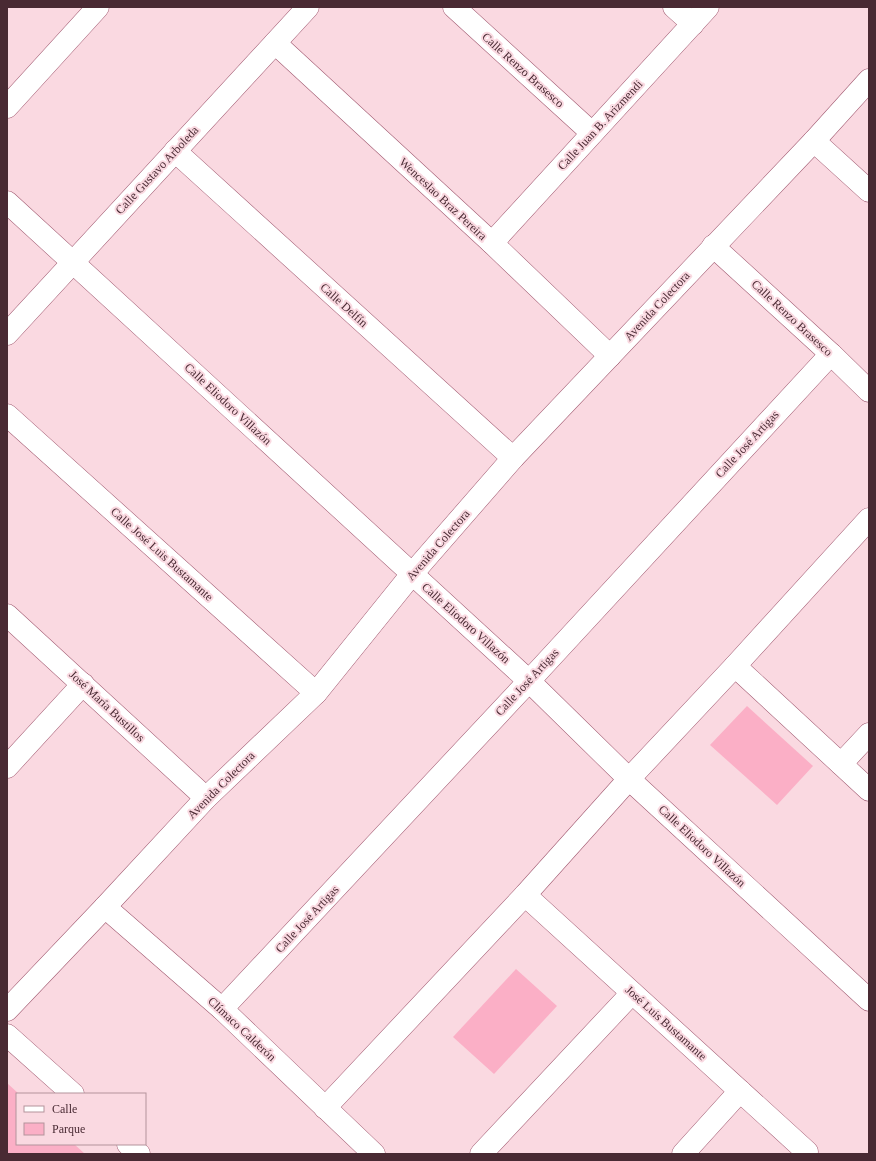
<svg xmlns="http://www.w3.org/2000/svg" width="876" height="1161" font-family="'Times New Roman',serif">
  <rect width="100%" height="100%" fill="#fad9e1"/>
  <!-- green -->
  <g fill="#fbafc6">
    <path d="M747,706L813,766L777,805L710,745Z"/>
    <path d="M516,969L557,1006L494,1074L453,1037Z"/>
    <path d="M7,1083L19,1094H17V1144H74L85,1154H7Z"/>
  </g>
  <g fill="none" stroke-linecap="round" stroke-linejoin="round">
    <!-- minor casing -->
    <g stroke="#a15a71" stroke-width="23">
      <g id="minor">
        <path d="M454,7L592,133"/>
        <path d="M674,7L693,24"/>
        <path d="M275,43L492,243L610,356"/>
        <path d="M7,107L98,7"/>
        <path d="M814,141L869,191"/>
        <path d="M175,151L513,458"/>
        <path d="M7,202L529,681L629,779L869,1000"/>
        <path d="M492,243L708,7"/>
        <path d="M713,246L831,354L869,391"/>
        <path d="M7,334L308,7"/>
        <path d="M7,415L316,693"/>
        <path d="M7,615L206,798"/>
        <path d="M735,666L869,790"/>
        <path d="M841,764L869,734"/>
        <path d="M7,767L83,684"/>
        <path d="M525,895L807,1152"/>
        <path d="M105,907L222,1009L374,1154"/>
        <path d="M222,1009L529,681L831,354"/>
        <path d="M7,1010L105,907L206,798L316,693L412,574L513,458L814,141L869,80"/>
        <path d="M7,1035L73,1094"/>
        <path d="M325,1108L525,895L629,779L735,666L869,519"/>
        <path d="M128,1144L139,1154"/>
        <path d="M481,1154L632,993"/>
        <path d="M683,1154L740,1091"/>
      </g>
    </g>
    <!-- minor -->
    <use href="#minor" stroke="#fff" stroke-width="22"/>
  </g>
  <g text-anchor="middle" dominant-baseline="central" stroke-width="4" stroke-linejoin="round" paint-order="stroke">
    <!-- street labels -->
    <g font-size="12" fill="#492a33" stroke="#fad9e1">
      <text transform="translate(523 70) rotate(42)">Calle Renzo Brasesco</text>
      <text transform="translate(600 125) rotate(-47)">Calle Juan B. Arizmendi</text>
      <text transform="translate(157 170) rotate(-47)">Calle Gustavo Arboleda</text>
      <text transform="translate(443 199) rotate(43)">Wenceslao Braz Pereira</text>
      <text transform="translate(344 305) rotate(42)">Calle Delfín</text>
      <text transform="translate(657 306) rotate(-47)">Avenida Colectora</text>
      <text transform="translate(792 318) rotate(43)">Calle Renzo Brasesco</text>
      <text transform="translate(228 404) rotate(43)">Calle Eliodoro Villazón</text>
      <text transform="translate(747 444) rotate(-47)">Calle José Artigas</text>
      <text transform="translate(438 545) rotate(-49)">Avenida Colectora</text>
      <text transform="translate(162 554) rotate(42)">Calle José Luis Bustamante</text>
      <text transform="translate(466 623) rotate(42)">Calle Eliodoro Villazón</text>
      <text transform="translate(527 682) rotate(-47)">Calle José Artigas</text>
      <text transform="translate(107 706) rotate(43)">José María Bustillos</text>
      <text transform="translate(221 785) rotate(-45)">Avenida Colectora</text>
      <text transform="translate(702 846) rotate(43)">Calle Eliodoro Villazón</text>
      <text transform="translate(307 919) rotate(-47)">Calle José Artigas</text>
      <text transform="translate(666 1023) rotate(42)">José Luis Bustamante</text>
      <text transform="translate(242 1029) rotate(43)">Clímaco Calderón</text>
    </g>
  </g>
  <!-- border -->
  <rect width="876" height="1161" fill="none" stroke="#492a33" stroke-width="16"/>
  <!-- legend -->
  <rect x="16" y="1093" width="130" height="52" fill="#fad9e1" stroke="#b3939b"/>
  <rect x="24" y="1106" width="20" height="6" fill="#ffffff" stroke="#b3939b"/>
  <text x="52" y="1113" font-size="12" fill="#492a33">Calle</text>
  <rect x="24" y="1123" width="20" height="12" fill="#fbafc6" stroke="#b3939b"/>
  <text x="52" y="1133" font-size="12" fill="#492a33">Parque</text>
</svg>
